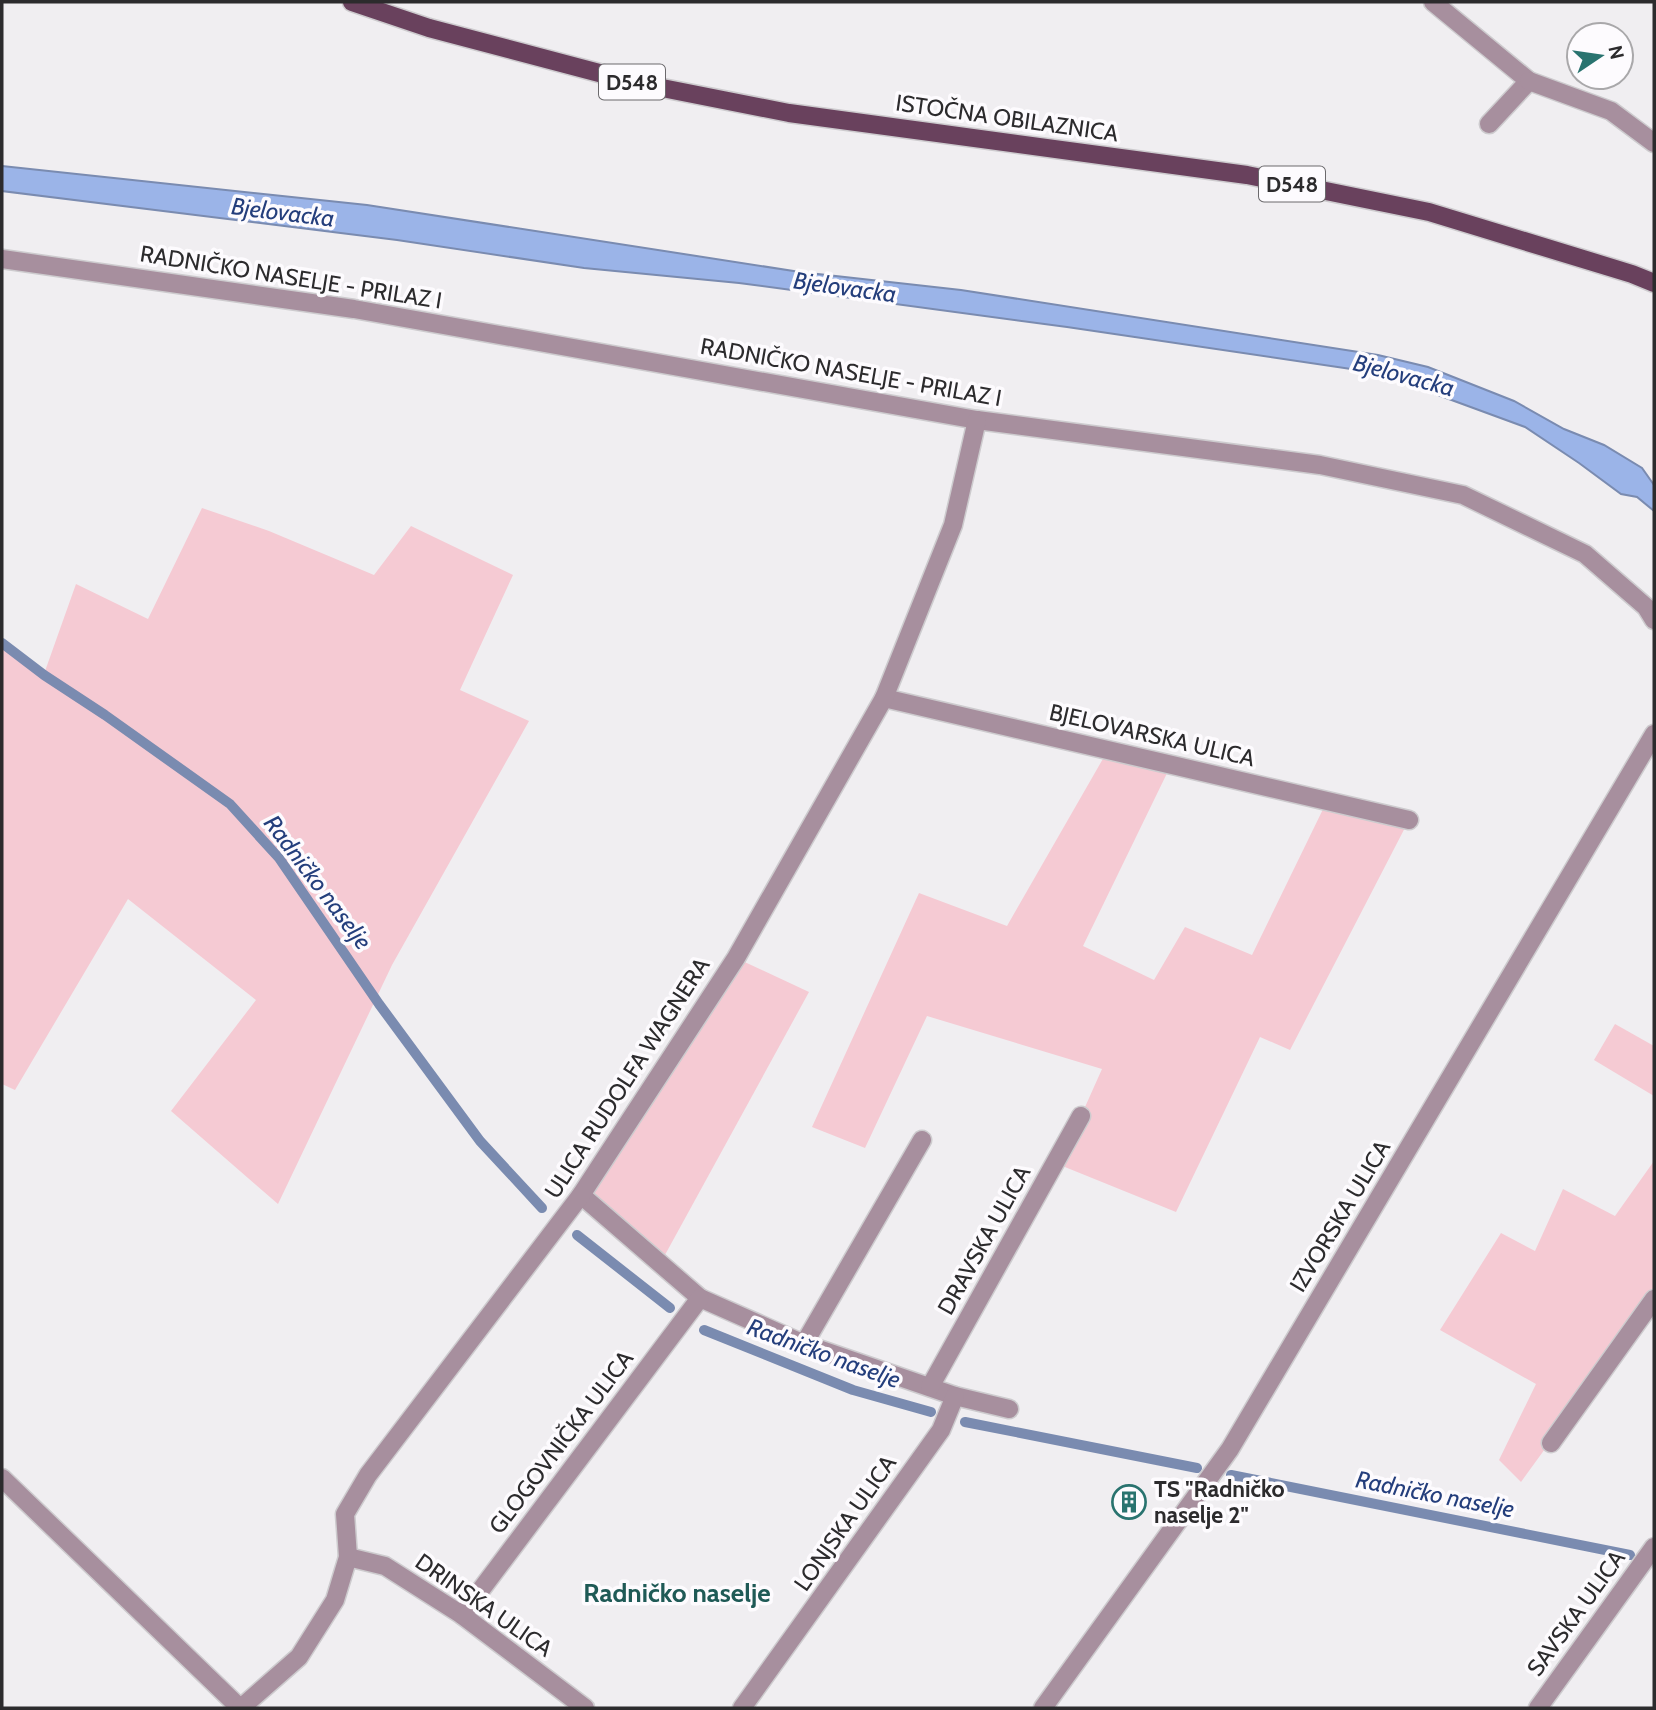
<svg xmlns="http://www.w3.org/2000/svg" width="1656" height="1710" font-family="Cabin,sans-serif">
  <rect width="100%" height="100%" fill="#f0eef1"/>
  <!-- green -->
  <g fill="#f5cad3">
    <path d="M202,508L269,531L374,575L411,526L513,575L460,690L529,721L392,965L278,1204L171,1111L256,1000L128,899L15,1090L2,1084V643L44,674L76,584L148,619Z"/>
    <path d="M1108,750L1171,765L1083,946L1154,980L1185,927L1252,955L1327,801L1409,820L1290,1050L1260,1037L1176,1212L1055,1163L1081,1116L1102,1069L927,1016L865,1148L812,1127L919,893L1007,926Z"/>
    <path d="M736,958L809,992L660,1264L581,1195Z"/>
    <path d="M1615,1024L1654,1046V1096L1594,1060Z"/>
    <path d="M1654,1161V1299L1521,1482L1499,1460L1536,1384L1440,1330L1501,1233L1535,1251L1563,1189L1615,1216Z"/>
  </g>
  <!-- water -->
  <path fill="#9bb4e8" stroke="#7a8bb0" stroke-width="2" d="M2,166L367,205L800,272L961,290L1378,355L1428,367L1514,401L1564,429L1604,445L1642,468L1654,485V511L1637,497L1621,494L1579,463L1525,427L1378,373L1067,327L739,283L584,268L397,240L2,191Z"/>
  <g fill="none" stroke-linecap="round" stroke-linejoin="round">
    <!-- stream -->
    <g stroke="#7a8bb0" stroke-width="10">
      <path d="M2,643L44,675L105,715L230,804L279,858L379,1004L480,1141L542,1208"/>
      <path d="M577,1235L670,1308"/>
      <path d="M704,1330L853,1390L931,1412"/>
      <path d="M965,1422L1197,1468"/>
      <path d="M1231,1475L1630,1555"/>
    </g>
    <!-- minor casing -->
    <g stroke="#cdcbce" stroke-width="21">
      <g id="minor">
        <path d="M1433,2L1529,81L1489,124"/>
        <path d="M1529,81L1611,111L1654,143"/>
        <path d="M2,259L354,309L977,420L1320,465L1463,495L1585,554L1646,607L1654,620"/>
        <path d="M884,698L1409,820"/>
        <path d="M581,1195L700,1298L804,1344L955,1396L1009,1409"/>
        <path d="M804,1344L922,1140"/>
        <path d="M930,1387L1081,1116"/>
        <path d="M1551,1443L1654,1299"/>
        <path d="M2,1478L240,1708"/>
        <path d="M348,1557L385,1566L462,1615L585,1708"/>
        <path d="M462,1615L700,1298"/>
        <path d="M241,1708L299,1657L335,1600L348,1557L345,1514L368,1475L581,1195L736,958L884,698L953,525L977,420"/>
        <path d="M742,1708L941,1430L955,1396"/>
        <path d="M1043,1708L1230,1449L1654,734"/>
        <path d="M1538,1708L1654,1547"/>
      </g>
    </g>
    <!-- major casing -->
    <g stroke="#cdcbce" stroke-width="21">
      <path id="major" d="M352,2L429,28L637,83L789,113L1247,175L1429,212L1632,274L1654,283"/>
    </g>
    <!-- minor -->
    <use href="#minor" stroke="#a78f9e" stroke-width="18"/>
    <!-- major -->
    <use href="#major" stroke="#69415d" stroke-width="18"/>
  </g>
  <!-- icons -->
  <defs>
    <g id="building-ring" transform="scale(1.75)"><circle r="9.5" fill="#fdfbfe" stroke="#29736f" stroke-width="1.5"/><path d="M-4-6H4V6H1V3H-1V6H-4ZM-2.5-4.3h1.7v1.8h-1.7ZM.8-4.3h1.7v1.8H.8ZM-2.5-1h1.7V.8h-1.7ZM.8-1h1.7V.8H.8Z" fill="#29736f"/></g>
  </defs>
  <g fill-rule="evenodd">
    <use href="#building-ring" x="1129" y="1502"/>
  </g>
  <g text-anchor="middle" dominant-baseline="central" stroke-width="7" stroke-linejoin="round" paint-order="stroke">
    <!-- shield labels -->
    <g fill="#fdfbfe" stroke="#6b696c" stroke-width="2">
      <rect x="599" y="64.5" width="66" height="35" rx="5"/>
      <rect x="1259" y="166.5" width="66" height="35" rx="5"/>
    </g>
    <g font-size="21" font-weight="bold" fill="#2c2b2d">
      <text x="632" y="82">D548</text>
      <text x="1292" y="184">D548</text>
    </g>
    <!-- street labels -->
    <g font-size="23" fill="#2c2b2d" stroke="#fdfbfe">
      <text transform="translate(1007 118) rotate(8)">ISTOČNA OBILAZNICA</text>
      <text transform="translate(291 277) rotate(9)">RADNIČKO NASELJE - PRILAZ I</text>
      <text transform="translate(851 372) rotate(10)">RADNIČKO NASELJE - PRILAZ I</text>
      <text transform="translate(1152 735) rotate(13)">BJELOVARSKA ULICA</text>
      <text transform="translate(627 1078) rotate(-57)">ULICA RUDOLFA WAGNERA</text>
      <text transform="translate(1340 1216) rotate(-59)">IZVORSKA ULICA</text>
      <text transform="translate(984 1240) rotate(-61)">DRAVSKA ULICA</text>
      <text transform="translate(561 1442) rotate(-53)">GLOGOVNIČKA ULICA</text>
      <text transform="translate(845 1523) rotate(-55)">LONJSKA ULICA</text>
      <text transform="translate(484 1605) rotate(35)">DRINSKA ULICA</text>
      <text transform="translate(1576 1613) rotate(-54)">SAVSKA ULICA</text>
    </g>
    <!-- poi labels -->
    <g font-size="23" font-weight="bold" fill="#2c2b2d" stroke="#fdfbfe" text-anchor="start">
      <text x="1154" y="1489">TS "Radničko<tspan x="1154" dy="26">naselje 2"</tspan></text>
    </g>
    <!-- water labels -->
    <g font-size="24" font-style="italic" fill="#243e7c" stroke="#fdfbfe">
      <text transform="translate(283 212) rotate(7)">Bjelovacka</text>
      <text transform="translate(845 287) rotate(8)">Bjelovacka</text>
      <text transform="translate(1404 375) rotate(15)">Bjelovacka</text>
      <text transform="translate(318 882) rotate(53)">Radničko naselje</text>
      <text transform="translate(824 1353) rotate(20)">Radničko naselje</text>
      <text transform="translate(1435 1494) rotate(11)">Radničko naselje</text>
    </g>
    <!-- quarter labels -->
    <g font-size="26" font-weight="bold" fill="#1f5a56" stroke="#fdfbfe">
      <text x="677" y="1593">Radničko naselje</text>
    </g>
  </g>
  <!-- border -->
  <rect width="1656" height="1710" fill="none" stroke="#2c2b2d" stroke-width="7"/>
  <!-- north arrow -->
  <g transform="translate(1600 56) rotate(77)"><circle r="33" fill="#fdfbfe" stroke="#a9a8aa" stroke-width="2"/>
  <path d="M0-5L12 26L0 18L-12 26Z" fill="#29736f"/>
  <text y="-10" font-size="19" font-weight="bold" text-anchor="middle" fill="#2c2b2d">N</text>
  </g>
</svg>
